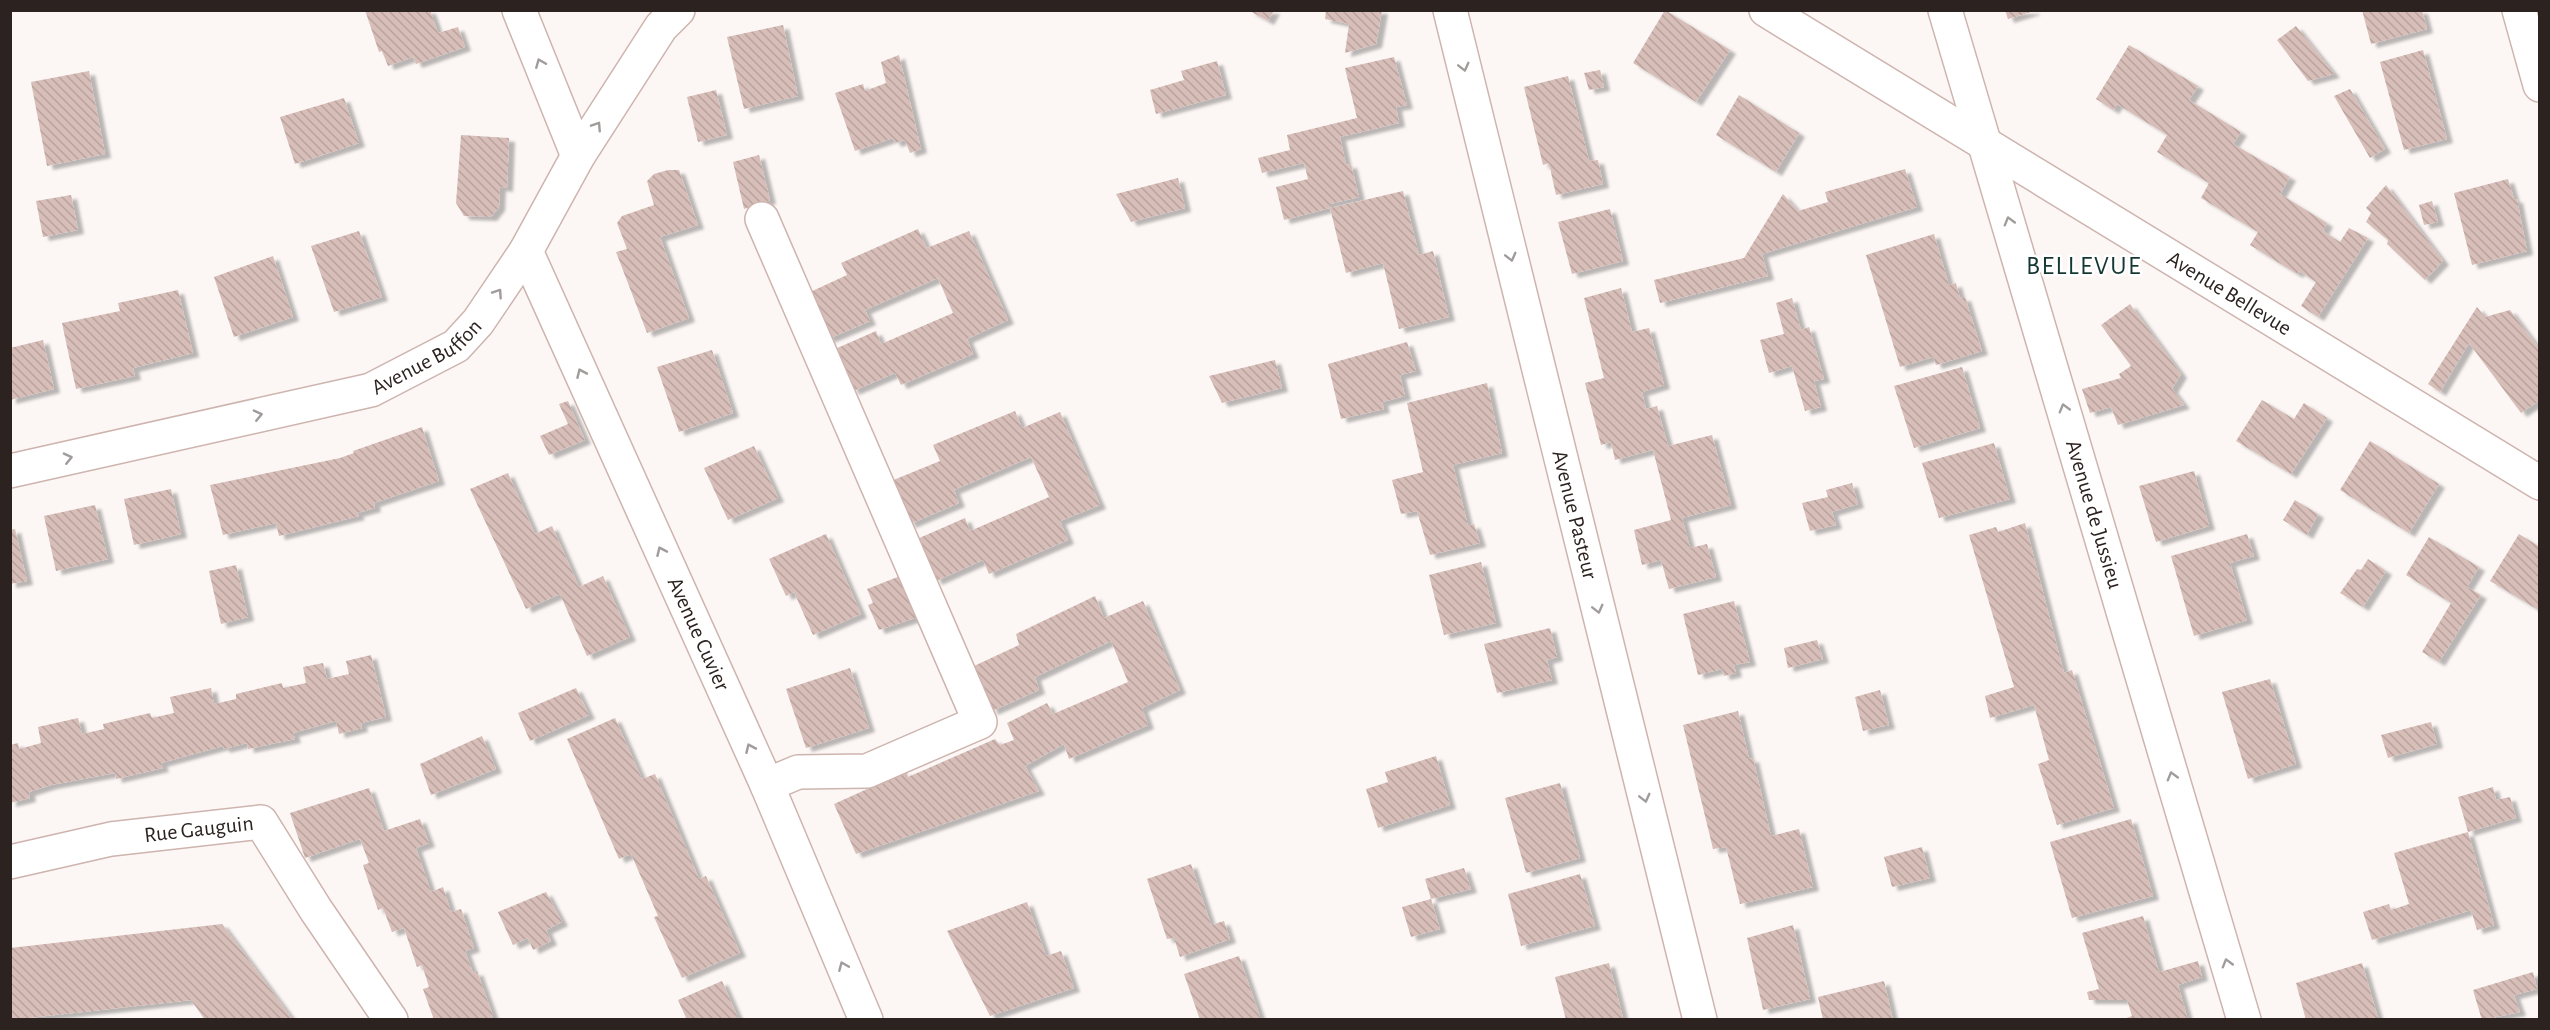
<svg xmlns="http://www.w3.org/2000/svg" width="2550" height="1030" font-family="'Alegreya Sans',sans-serif">
  <defs>
    <pattern id="building-back-hatch" width="6" height="6" patternUnits="userSpaceOnUse" patternTransform="scale(1.5)"><rect width="6" height="6" fill="#d8beb8"/><path d="M-1 5l2 2M0 0l6 6M5-1l2 2" fill="none" stroke="#baa39e"/></pattern>
    <filter id="shadow"><feDropShadow dx="6" dy="4" stdDeviation="1.5" flood-color="#0004"/></filter>
  </defs>
  <rect width="100%" height="100%" fill="#fcf7f5"/>
  <!-- building -->
  <g fill="url(#building-back-hatch)" filter="url(#shadow)">
    <path d="M365,10H430L438,33L458,27L465,47L416,64L413,57L388,66L382,51L379,52Z"/>
    <path d="M1248,10H1274L1268,21Z"/>
    <path d="M1326,10H1382L1376,44L1345,53L1349,24L1325,19Z"/>
    <path d="M1665,10L1730,50L1696,102L1633,63Z"/>
    <path d="M2005,10H2034V11L2008,19Z"/>
    <path d="M2362,10H2422L2427,29L2371,44Z"/>
    <path d="M783,25L798,96L744,109L727,37Z"/>
    <path d="M2296,26L2334,74L2308,81L2277,40Z"/>
    <path d="M2129,45L2198,86L2189,100L2241,132L2233,144L2290,177L2280,194L2327,223L2323,231L2340,242L2349,228L2368,238L2318,317L2301,306L2316,282L2299,271L2297,274L2250,245L2258,232L2201,198L2209,183L2157,152L2167,135L2117,104L2113,110L2096,99Z"/>
    <path d="M2423,50L2447,139L2404,150L2380,62Z"/>
    <path d="M899,55L921,149L910,153L905,140L895,143L893,138L855,151L835,93L863,84L865,91L886,83L881,62Z"/>
    <path d="M1394,57L1407,105L1396,107L1399,123L1340,137L1346,165L1351,164L1359,197L1330,204V208L1284,220L1276,187L1308,179L1304,163L1262,173L1258,158L1290,150L1287,135L1357,118L1345,68Z"/>
    <path d="M1217,61L1226,95L1156,114L1150,90L1184,80L1181,71Z"/>
    <path d="M1600,70L1604,87L1589,90L1584,73Z"/>
    <path d="M89,71L105,154L47,166L31,82Z"/>
    <path d="M1568,76L1589,161L1598,160L1603,184L1556,195L1549,163L1543,165L1524,87Z"/>
    <path d="M2350,89L2385,149L2370,158L2334,96Z"/>
    <path d="M716,90L727,135L698,142L687,97Z"/>
    <path d="M1739,95L1799,133L1776,172L1716,135Z"/>
    <path d="M344,98L359,143L295,164L280,117Z"/>
    <path d="M461,135L509,138L507,188L500,187L499,207L491,217L464,216L456,203Z"/>
    <path d="M759,155L770,200L744,209L733,162Z"/>
    <path d="M1905,169L1917,207L1762,254L1768,276L1660,303L1654,280L1744,258L1783,194L1798,211L1828,202L1825,192Z"/>
    <path d="M668,170H679L698,225L660,237L689,318L647,333L616,252L627,249L617,223L622,216L654,205L647,181L654,174Z"/>
    <path d="M1178,178L1185,208L1131,222L1116,194Z"/>
    <path d="M2508,179L2514,199H2517L2527,251L2472,265L2454,193Z"/>
    <path d="M2386,185L2443,261L2425,280L2387,244L2388,240L2366,222L2371,213L2366,208Z"/>
    <path d="M1403,191L1419,255L1433,251L1449,317L1399,329L1383,263L1346,273L1330,208Z"/>
    <path d="M71,195L78,230L43,237L36,201Z"/>
    <path d="M2432,201L2438,222L2424,225L2419,205Z"/>
    <path d="M1610,209L1623,261L1572,274L1558,222Z"/>
    <path d="M918,229L927,248L969,231L1008,320L967,339L973,354L901,385L895,373L853,391L835,349L876,331L881,344L953,313L938,278L865,310L870,321L828,339L808,293L847,275L841,263Z"/>
    <path d="M359,231L382,297L334,312L311,246Z"/>
    <path d="M1934,234L1949,285L1956,283L1960,298L1965,297L1982,351L1936,365L1933,357L1900,367L1866,255Z"/>
    <path d="M273,256L293,317L234,337L214,277Z"/>
    <path d="M1621,288L1632,332L1649,328L1664,385L1642,392L1646,409L1657,406L1668,446L1712,435L1731,505L1682,518L1690,548L1707,544L1716,577L1669,589L1661,560L1642,565L1634,530L1671,520L1653,450L1615,460L1611,442L1601,445L1585,383L1604,378L1584,298Z"/>
    <path d="M178,290L193,353L133,368L135,376L76,389L62,323L120,311L118,303Z"/>
    <path d="M1792,298L1801,330L1809,327L1824,379L1814,381L1821,407L1805,411L1792,366L1769,373L1760,340L1784,334L1776,303Z"/>
    <path d="M2130,304L2181,374L2172,389L2184,405L2118,425L2111,407L2090,413L2082,389L2121,378L2119,374L2131,366L2101,325Z"/>
    <path d="M2477,307L2485,317L2510,310L2540,350V400L2521,413L2469,343L2440,392L2428,384Z"/>
    <path d="M43,340L54,389L10,400V348Z"/>
    <path d="M1407,342L1416,371L1400,375L1405,396L1382,402L1384,409L1341,419L1328,364Z"/>
    <path d="M712,350L733,413L679,432L657,367Z"/>
    <path d="M1275,360L1282,388L1222,403L1209,376Z"/>
    <path d="M1962,367L1980,428L1914,448L1894,386Z"/>
    <path d="M1487,383L1502,453L1453,465L1468,526L1474,524L1480,543L1430,555L1417,511L1401,514L1392,480L1423,472L1407,403Z"/>
    <path d="M2262,400L2294,419L2304,403L2327,418L2291,474L2236,441Z"/>
    <path d="M568,401L585,440L549,455L540,436L568,424L559,404Z"/>
    <path d="M1015,411L1022,428L1060,412L1100,505L1060,521L1068,540L989,574L983,560L936,581L917,539L965,518L970,531L1049,497L1031,457L954,490L959,503L910,524L891,481L940,461L933,445Z"/>
    <path d="M422,427L439,481L374,503L375,508L357,513L359,516L279,536L276,523L223,535L210,485L340,458L354,453L353,451Z"/>
    <path d="M2370,441L2439,484L2409,533L2340,490Z"/>
    <path d="M1994,443L2010,499L1939,518L1922,463Z"/>
    <path d="M754,446L778,498L728,520L704,468Z"/>
    <path d="M2194,471L2209,526L2156,542L2139,486Z"/>
    <path d="M508,473L535,534L552,526L579,587L603,576L630,637L587,656L560,594L526,609L470,489Z"/>
    <path d="M1852,483L1858,504L1832,512L1836,525L1810,531L1802,503L1828,497L1826,490Z"/>
    <path d="M171,489L181,534L134,545L124,499Z"/>
    <path d="M2295,500L2318,514L2307,535L2283,520Z"/>
    <path d="M95,505L108,559L56,571L44,516Z"/>
    <path d="M2025,523L2064,673L2072,670L2114,808L2057,825L2038,764L2049,760L2034,705L1990,718L1985,696L2014,687L1969,535L1996,527L1998,532Z"/>
    <path d="M15,529L27,581L10,584V530Z"/>
    <path d="M826,534L861,614L813,635L794,592L786,596L769,559Z"/>
    <path d="M2247,534L2254,556L2230,563L2247,620L2194,636L2171,556Z"/>
    <path d="M2519,534L2540,547V611L2490,581Z"/>
    <path d="M2429,537L2479,567L2467,587L2481,595L2439,662L2422,652L2451,603L2406,575Z"/>
    <path d="M2368,559L2386,571L2363,607L2340,593L2357,569L2361,570Z"/>
    <path d="M1481,562L1496,623L1444,635L1429,575Z"/>
    <path d="M236,565L248,617L221,624L209,571Z"/>
    <path d="M900,576L918,617L879,630L868,605L873,603L867,589Z"/>
    <path d="M1095,596L1104,618L1143,601L1180,690L1142,708L1148,725L1069,759L1064,744L1025,766L1039,791L856,854L834,804L907,771L908,777L995,739L1000,745L1014,740L1007,723L1047,703L1053,714L1128,682L1111,641L1035,677L1039,690L992,711L974,666L1019,645L1016,634Z"/>
    <path d="M1734,601L1750,662L1734,665L1736,673L1724,676L1722,669L1698,675L1683,614Z"/>
    <path d="M1550,628L1557,657L1547,660L1552,680L1497,693L1484,644Z"/>
    <path d="M1817,640L1823,659L1788,668L1784,648Z"/>
    <path d="M371,655L386,717L361,723L362,728L339,734L336,721L293,733L295,739L248,749L247,743L224,749L223,746L161,763L163,768L116,779L115,773L51,785L29,792L30,798L10,803V745L18,743L19,749L41,743L38,727L78,718L82,734L104,729L103,724L150,713L152,718L174,713L170,697L211,688L214,704L236,699V694L282,683L283,688L306,683L303,667L323,663L327,679L349,674L346,661Z"/>
    <path d="M850,668L869,728L806,748L786,689Z"/>
    <path d="M2270,679L2296,764L2248,779L2222,692Z"/>
    <path d="M576,688L589,715L530,741L518,713Z"/>
    <path d="M1880,690L1889,725L1863,731L1855,697Z"/>
    <path d="M1738,711L1749,759L1753,758L1771,836L1799,829L1813,887L1740,904L1726,847L1713,849L1683,725Z"/>
    <path d="M615,718L642,779L655,774L699,879L706,876L740,953L682,978L654,917L658,916L631,854L619,859L567,739Z"/>
    <path d="M2431,722L2437,744L2388,758L2381,735Z"/>
    <path d="M482,736L496,769L431,795L420,764Z"/>
    <path d="M1436,756L1450,805L1378,828L1366,789L1388,782L1385,772Z"/>
    <path d="M1560,783L1580,858L1526,873L1505,798Z"/>
    <path d="M2493,787L2496,800L2510,797L2516,818L2468,832L2458,797Z"/>
    <path d="M369,788L384,831L420,819L429,843L416,848L431,892L443,887L451,912L461,909L474,948L465,951L473,973L477,971L493,1016L489,1020H434L423,989L429,987L422,965L417,967L404,928L392,932L383,908L378,910L363,865L369,863L360,839L305,858L290,813Z"/>
    <path d="M2131,819L2153,896L2072,918L2050,842Z"/>
    <path d="M2468,832L2494,925L2477,930L2471,910L2372,940L2363,912L2389,904L2391,910L2409,904L2394,853Z"/>
    <path d="M1922,847L1930,878L1892,887L1884,857Z"/>
    <path d="M1191,864L1211,925L1224,921L1230,939L1180,957L1174,938L1167,939L1147,879Z"/>
    <path d="M1464,868L1471,889L1431,899L1425,879Z"/>
    <path d="M1580,874L1595,926L1521,946L1508,894Z"/>
    <path d="M546,892L562,922L546,930L551,941L533,950L528,938L513,945L498,912Z"/>
    <path d="M1431,899L1440,929L1411,937L1402,907Z"/>
    <path d="M1027,902L1046,956L1061,951L1074,988L990,1016L947,931Z"/>
    <path d="M2143,916L2159,972L2198,961L2202,977L2178,985L2188,1020H2121L2132,1016L2127,1000H2089L2087,992L2099,989L2082,933Z"/>
    <path d="M222,924L293,1020H205L191,1000L10,1020V948Z"/>
    <path d="M1793,925L1810,999L1763,1010L1747,938Z"/>
    <path d="M1239,956L1261,1020H1200L1184,974Z"/>
    <path d="M1609,963L1623,1018L1566,1020L1555,977Z"/>
    <path d="M2362,963L2378,1018L2306,1020L2296,983Z"/>
    <path d="M2533,972L2537,989L2514,995L2520,1012L2482,1020L2473,990Z"/>
    <path d="M722,981L739,1020H687L678,1000Z"/>
    <path d="M1884,981L1893,1020H1823L1818,997Z"/>
  </g>
  <g fill="none" stroke-linecap="round" stroke-linejoin="round">
    <!-- minor casing -->
    <g stroke="#ceb4ae" stroke-width="36">
      <g id="minor">
        <path d="M519,10L578,156"/>
        <path id="s1" d="M1450,10L1700,1020"/>
        <path id="s2" d="M1766,10L2540,483"/>
        <path id="s3" d="M1945,10L2244,1020"/>
        <path d="M2519,10L2540,85"/>
        <path d="M762,219L980,722L867,771L798,772L767,785"/>
        <path id="s4" d="M526,251L767,785L866,1020"/>
        <path id="s5" d="M10,471L371,390L456,346L478,322L526,251L578,156L661,27L678,10"/>
        <path id="s6" d="M10,862L111,839L261,822L316,910L391,1020"/>
      </g>
    </g>
    <!-- minor -->
    <use href="#minor" stroke="#fff" stroke-width="33"/>
  </g>
  <!-- one-way arrows -->
  <defs><path id="oneway-chevron" d="M-2-3.5L2.5 0L-2 3.5" fill="none" stroke-width="1.6" stroke-linecap="round" stroke-linejoin="round" transform="scale(1.5)"/></defs>
  <g stroke="#a09c9b">
    <use href="#oneway-chevron" transform="translate(540 63) rotate(-112)"/>
    <use href="#oneway-chevron" transform="translate(1464 67) rotate(76)"/>
    <use href="#oneway-chevron" transform="translate(597 126) rotate(-57)"/>
    <use href="#oneway-chevron" transform="translate(2009 221) rotate(-106)"/>
    <use href="#oneway-chevron" transform="translate(1511 257) rotate(76)"/>
    <use href="#oneway-chevron" transform="translate(498 293) rotate(-56)"/>
    <use href="#oneway-chevron" transform="translate(581 373) rotate(-114)"/>
    <use href="#oneway-chevron" transform="translate(2064 408) rotate(-106)"/>
    <use href="#oneway-chevron" transform="translate(258 415) rotate(-13)"/>
    <use href="#oneway-chevron" transform="translate(68 458) rotate(-13)"/>
    <use href="#oneway-chevron" transform="translate(661 551) rotate(-114)"/>
    <use href="#oneway-chevron" transform="translate(1598 609) rotate(76)"/>
    <use href="#oneway-chevron" transform="translate(750 748) rotate(-114)"/>
    <use href="#oneway-chevron" transform="translate(2172 776) rotate(-106)"/>
    <use href="#oneway-chevron" transform="translate(1645 798) rotate(76)"/>
    <use href="#oneway-chevron" transform="translate(2227 963) rotate(-106)"/>
    <use href="#oneway-chevron" transform="translate(843 966) rotate(-113)"/>
  </g>
  <g text-anchor="middle" dominant-baseline="central" stroke-width="5" stroke-linejoin="round" paint-order="stroke">
    <!-- street labels -->
    <g font-size="22" fill="#2c2320" stroke="#fff">
      <text stroke="none"><textPath href="#s2" startOffset="543">Avenue Bellevue</textPath></text>
      <text stroke="none"><textPath href="#s5" startOffset="435">Avenue Buffon</textPath></text>
      <text stroke="none"><textPath href="#s1" startOffset="520">Avenue Pasteur</textPath></text>
      <text stroke="none"><textPath href="#s3" startOffset="526">Avenue de Jussieu</textPath></text>
      <text stroke="none"><textPath href="#s4" startOffset="420">Avenue Cuvier</textPath></text>
      <text stroke="none"><textPath href="#s6" startOffset="192">Rue Gauguin</textPath></text>
    </g>
    <!-- quarter labels -->
    <g font-size="26" letter-spacing="1.5" fill="#153732" stroke="#fff">
      <text x="2084" y="266">BELLEVUE</text>
    </g>
  </g>
  <!-- border -->
  <rect width="2550" height="1030" fill="none" stroke="#2c2320" stroke-width="24"/>
</svg>
